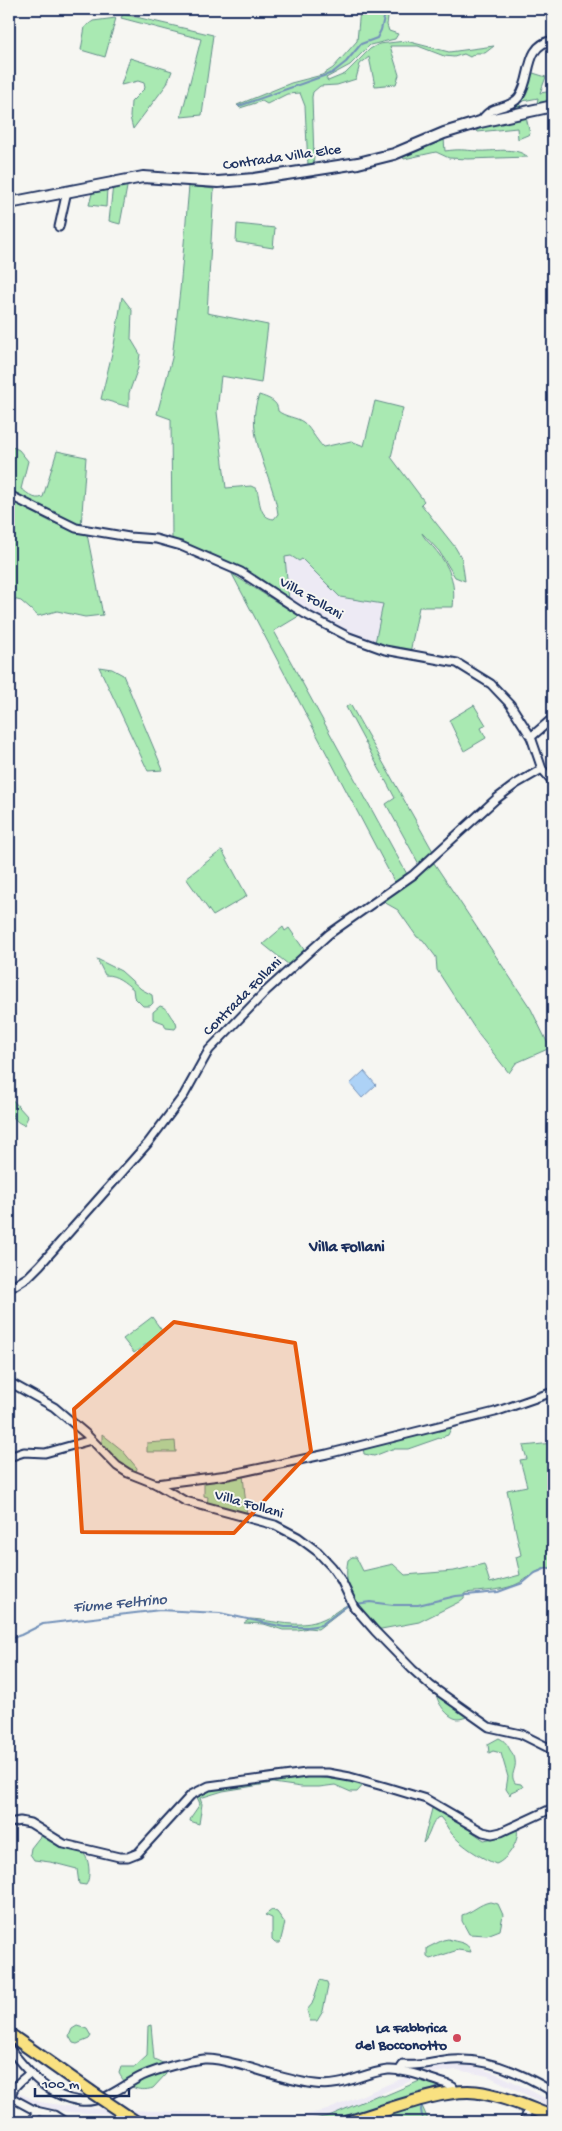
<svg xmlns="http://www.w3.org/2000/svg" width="562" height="2131" font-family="'Gochi Hand',sans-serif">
  <rect width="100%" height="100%" fill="#f6f6f2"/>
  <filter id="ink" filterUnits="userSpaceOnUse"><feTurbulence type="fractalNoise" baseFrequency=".02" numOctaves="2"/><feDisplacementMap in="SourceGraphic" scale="10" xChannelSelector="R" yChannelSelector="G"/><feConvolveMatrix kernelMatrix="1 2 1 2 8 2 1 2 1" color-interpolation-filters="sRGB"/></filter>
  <g filter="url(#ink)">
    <!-- built -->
    <g fill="#edeaf4">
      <path d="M289,555L296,560L302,559L340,597L384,604L375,643L327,623L289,601L285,557Z"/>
      <path d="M447,2065L473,2066L500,2075L553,2102V2108L488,2076L457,2070L427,2074L329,2116L298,2122L67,2112L39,2107L9,2095V2089L40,2102L81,2108L296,2117L327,2110L415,2073Z"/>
    </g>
    <!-- green -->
    <g fill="#a9e9b2" stroke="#628c88">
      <path d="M360,9H389L387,25L389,31L398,34L395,39L370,45L350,65L326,78L328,81L345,74L370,49L379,44L406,41L449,52L494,46L485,53H476L470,57L464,54L454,57L444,56L418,46H390L399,75L396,84L375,86L369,57L360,64L356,79L337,85L320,86L313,92L312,97L314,158L313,164L308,165L305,106L300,93L287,94L267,104L262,101L240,108L237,105L291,83L322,75L333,68L357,41Z"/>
      <path d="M123,14L213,35L202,115L181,117L201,39L121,18Z"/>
      <path d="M116,18L105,57L81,50L85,27L93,21Z"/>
      <path d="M130,58L172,71L167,84L133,129L130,117L131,102L145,88L144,83L138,81L121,85Z"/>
      <path d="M530,72L546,77L540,93L553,91V101L537,104L538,98L518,102L522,108L492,114L511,105Z"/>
      <path d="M526,117L530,134L518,139L517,128L478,132L475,128Z"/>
      <path d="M444,139L445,151C459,149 464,150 477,151C494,152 515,146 528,157L468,159L449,158L436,152L404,159L401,153Z"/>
      <path d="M128,182L120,224L109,221L113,185Z"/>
      <path d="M189,186L214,189L207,313L268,325L261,383L221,376L217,412L226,488L251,486L257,489C260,501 259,518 274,519L278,514C273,475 243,435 259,395C268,398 278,401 278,411C285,417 296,417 303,422C308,425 317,441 323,447L351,441L364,446L375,401L403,408L391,457L424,501L421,504L455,547L462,559L465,581L455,577L439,551L422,533C424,538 430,544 434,548C450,567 456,582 453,607H419L410,653L375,643L383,604L340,597L302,559L299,561L291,556L285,557L289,601L241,571L172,540L171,419L157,414L172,358L180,290Z"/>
      <path d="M107,188L106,207L89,205L93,190Z"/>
      <path d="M237,224L275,228L273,248L236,242Z"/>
      <path d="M122,297L132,310L131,339L140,354L138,368L129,393V407L101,399L114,345Z"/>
      <path d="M9,445L19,450L28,461L21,489C29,493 33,501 43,497L57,451L86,457L81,527L9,492Z"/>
      <path d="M9,500L51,522L87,534L103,615L85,617L57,611L38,616L21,601L9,598Z"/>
      <path d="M232,574L299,616L274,631L408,876L396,885Z"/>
      <path d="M99,667L112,669L123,675L163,770L148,771Z"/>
      <path d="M350,704L434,853L420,866L386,804L395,798L346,707Z"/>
      <path d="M474,705L486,725L481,728L486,738L464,751L449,720Z"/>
      <path d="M222,850L247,896L213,916L186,878Z"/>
      <path d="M434,863L531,1009L550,1048L516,1063L509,1073L479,1035L437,970L436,957L423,940L417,937L398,910L382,901Z"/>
      <path d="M283,927L285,931L289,928L305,951L289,965L263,944Z"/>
      <path d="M97,959L121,971L141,989L152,995L153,1003L150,1006H143L134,997L133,989C124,982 117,975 105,975Z"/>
      <path d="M160,1006C169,1008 169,1017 176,1022L177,1026L175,1029L166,1028L164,1023L153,1019V1012Z"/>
      <path d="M9,1096L28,1117L24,1125C10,1120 9,1108 9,1096Z"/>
      <path d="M152,1317L163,1332L134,1353L123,1339Z"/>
      <path d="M453,1424L448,1435L408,1449H392L374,1456L364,1454L363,1447Z"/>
      <path d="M102,1434L122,1450L137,1468L136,1474L119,1465L102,1448Z"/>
      <path d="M175,1441L176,1452H147V1443Z"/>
      <path d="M553,1443V1567C537,1568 529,1579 515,1585C499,1591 482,1591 465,1593L464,1598L459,1602L419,1622L376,1630C357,1608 342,1590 348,1560L352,1557H356L363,1571L393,1564L405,1575L454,1571L484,1564L490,1583L520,1575L516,1557L521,1555L507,1490L527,1486L520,1460L527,1459L523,1446Z"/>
      <path d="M243,1475L247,1516L207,1506L208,1497L204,1496V1482Z"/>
      <path d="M347,1605H349L318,1629L308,1628L298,1630H283L264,1624L244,1623L250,1619C274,1620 299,1630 323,1619C332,1616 338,1609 347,1605Z"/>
      <path d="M436,1692L470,1716C466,1717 462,1719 458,1719C447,1718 436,1701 436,1692Z"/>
      <path d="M499,1738C505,1741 507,1744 510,1750C512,1753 515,1756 515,1760C517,1770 509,1774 515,1783L521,1784L523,1787L511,1792L510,1795L506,1789L508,1777L501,1753L493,1751L489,1753L488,1744Z"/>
      <path d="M315,1777L365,1783L357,1792H351L335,1785L319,1787H301L273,1783L223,1791L200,1798L202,1804L199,1824L190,1821L191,1817L200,1804L198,1799L193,1796L218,1785Z"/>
      <path d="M433,1805L484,1840L503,1836L517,1829C520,1841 507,1860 496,1864C481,1858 462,1846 452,1834C447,1828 445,1822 440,1817L437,1818C430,1826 430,1836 423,1843Z"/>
      <path d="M42,1834C48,1837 53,1841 60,1843C76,1850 88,1848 89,1870C89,1875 89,1880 86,1885L79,1884L77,1869L50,1862L34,1860L30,1854L31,1848Z"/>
      <path d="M490,1902L498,1904L503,1915L500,1930L487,1935L469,1934L462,1921V1915C473,1912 479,1904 490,1902Z"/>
      <path d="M272,1910L277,1912L285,1923L280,1943H275L272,1940V1918L265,1915Z"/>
      <path d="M448,1939C458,1943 468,1941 471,1952L458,1950L430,1959L427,1957V1948L443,1940Z"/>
      <path d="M320,1980L327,1982L328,1986L323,2011L317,2021H310L307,2010L312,2004Z"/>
      <path d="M151,2025L154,2059L165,2064L166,2074L153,2088C138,2093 125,2086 119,2073L121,2067H135L147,2056L148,2026Z"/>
      <path d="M77,2026L87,2029L91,2036L89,2039L77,2044L73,2043L69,2036L72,2029Z"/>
      <path d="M422,2080L441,2086V2089L338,2122H299L329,2116L378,2095L384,2096Z"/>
      <path d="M419,2105L422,2106L429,2122H364Z"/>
      <path d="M132,2116L244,2121L142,2122Z"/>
    </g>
    <!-- water -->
    <path fill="#add2f6" stroke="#7391b9" d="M364,1071L376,1085L362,1098L350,1084Z"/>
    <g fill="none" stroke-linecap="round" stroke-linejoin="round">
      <!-- stream -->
      <g stroke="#7391b9" stroke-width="2">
        <path d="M239,106L332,73L346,62L361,44L377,38L381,30L386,9"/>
        <path d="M356,1604L370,1602L393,1605H418L456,1596L498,1592L523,1583L535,1573L547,1568L553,1569"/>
        <path d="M9,1639L21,1635L43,1624L160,1610L220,1613L284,1627H308L321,1625L348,1605"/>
        <path d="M425,2093L437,2088"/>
        <path d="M422,2104L421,2110L423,2122"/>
      </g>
      <!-- minor casing -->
      <g stroke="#1b2f5e" stroke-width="11">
        <g id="minor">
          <path d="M480,122C483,118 486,113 491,111C500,106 513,106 519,97C533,77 523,46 553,40"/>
          <path d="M59,227L67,191"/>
          <path d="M9,495L76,528L129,537L156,539L181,546L241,572L305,614L349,637L385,650L457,663L491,684L510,704L531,737L542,769L553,782"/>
          <path d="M531,737L553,718"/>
          <path d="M9,1289L28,1277L40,1265L148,1143L184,1095L209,1050L266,991L329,934L413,875L496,799L516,784L542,769"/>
          <path d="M9,1382L54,1407L86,1434L117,1466L128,1473L156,1484L185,1501L275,1525L298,1537L318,1552L332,1567L341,1580L354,1607L375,1631L412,1669L431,1686L489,1727L521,1734L553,1750"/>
          <path d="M9,1457L24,1452L45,1453L91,1440"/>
          <path d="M156,1484L228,1475L327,1454L495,1412L553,1392"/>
          <path d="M9,1823L20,1821L30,1823L64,1844L119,1857H128L138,1853L191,1795L209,1786L306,1773H328L350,1777L386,1787L426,1799L483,1832L492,1834L501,1832L553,1808"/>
          <path d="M9,2048C27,2071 48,2097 80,2101C104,2104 121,2086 142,2076C158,2069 186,2061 204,2059C218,2058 231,2063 245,2066C268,2073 291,2081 315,2084C344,2088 361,2073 388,2070C407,2069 429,2079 447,2084L453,2087L455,2092"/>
          <path d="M399,2071L403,2065C420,2067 436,2061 453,2060C488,2058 524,2074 553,2092"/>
          <path d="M30,2073C22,2080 10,2087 12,2098L36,2111L54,2115L65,2122"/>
          <path d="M33,2122L36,2111"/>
          <path d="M524,2122L529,2108"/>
        </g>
      </g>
      <!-- secondary casing -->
      <g stroke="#1b2f5e" stroke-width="14">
        <path id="secondary" d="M9,203L143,177L218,182L254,179L358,163L394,154L444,133L480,122L553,106"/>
      </g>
      <!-- primary casing -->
      <g stroke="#1b2f5e" stroke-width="15">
        <g id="primary">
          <path d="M9,2034L90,2091"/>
          <path d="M348,2122C383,2112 442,2088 476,2092C502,2095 529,2108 553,2117"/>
        </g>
      </g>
      <!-- minor -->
      <use href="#minor" stroke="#f6f6f2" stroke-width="7"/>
      <!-- secondary -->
      <use href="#secondary" stroke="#f6f6f2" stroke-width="10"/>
      <!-- primary -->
      <use href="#primary" stroke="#f9e181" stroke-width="11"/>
      <!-- primary-bridge casing -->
      <g stroke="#1b2f5e" stroke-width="15" stroke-linecap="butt">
        <path id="primary-bridge" d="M90,2091L136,2122"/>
      </g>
      <!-- primary-bridge -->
      <use href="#primary-bridge" stroke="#f9e181" stroke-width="11"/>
    </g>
  </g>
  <!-- marked area -->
  <path fill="#e8590c" fill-opacity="0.2" stroke="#e8590c" stroke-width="4" stroke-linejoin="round" d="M174,1322L295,1343L311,1451L234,1533L82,1532L74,1409Z"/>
  <!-- markers -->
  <circle fill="#d1495b" stroke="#f6f6f2" stroke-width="2" cx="457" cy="2038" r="5"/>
  <g text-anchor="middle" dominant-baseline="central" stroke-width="4" stroke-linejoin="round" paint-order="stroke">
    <!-- street labels -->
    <g font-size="15" fill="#1b2f5e" stroke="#f6f6f2">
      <text transform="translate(282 158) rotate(-8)">Contrada Villa Elce</text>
      <text transform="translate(311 599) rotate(30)">Villa Follani</text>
      <text transform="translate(243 997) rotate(-45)">Contrada Follani</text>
      <text transform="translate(249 1505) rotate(16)">Villa Follani</text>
    </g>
    <!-- poi labels -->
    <g font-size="15" font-weight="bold" fill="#1b2f5e" stroke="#f6f6f2" text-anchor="end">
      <text x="447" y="2029">La Fabbrica<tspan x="447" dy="17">del Bocconotto</tspan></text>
    </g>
    <!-- neighbourhood labels -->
    <g font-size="16" font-weight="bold" fill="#1b2f5e" stroke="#f6f6f2">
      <text x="347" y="1248">Villa Follani</text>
    </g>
    <!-- water labels -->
    <g font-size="16" font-style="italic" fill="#405884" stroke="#f6f6f2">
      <text transform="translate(120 1605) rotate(-5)">Fiume Feltrino</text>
    </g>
  </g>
  <!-- margin -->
  <rect width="562" height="2131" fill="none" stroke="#f6f6f2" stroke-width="30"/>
  <rect x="15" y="15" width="532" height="2101" fill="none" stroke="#1b2f5e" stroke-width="2" filter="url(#ink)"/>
  <!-- scale -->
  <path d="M35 2088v8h94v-8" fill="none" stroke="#1b2f5e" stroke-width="2.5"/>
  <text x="42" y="2088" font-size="15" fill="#1b2f5e" stroke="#f6f6f2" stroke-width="4" paint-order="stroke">100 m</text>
</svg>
